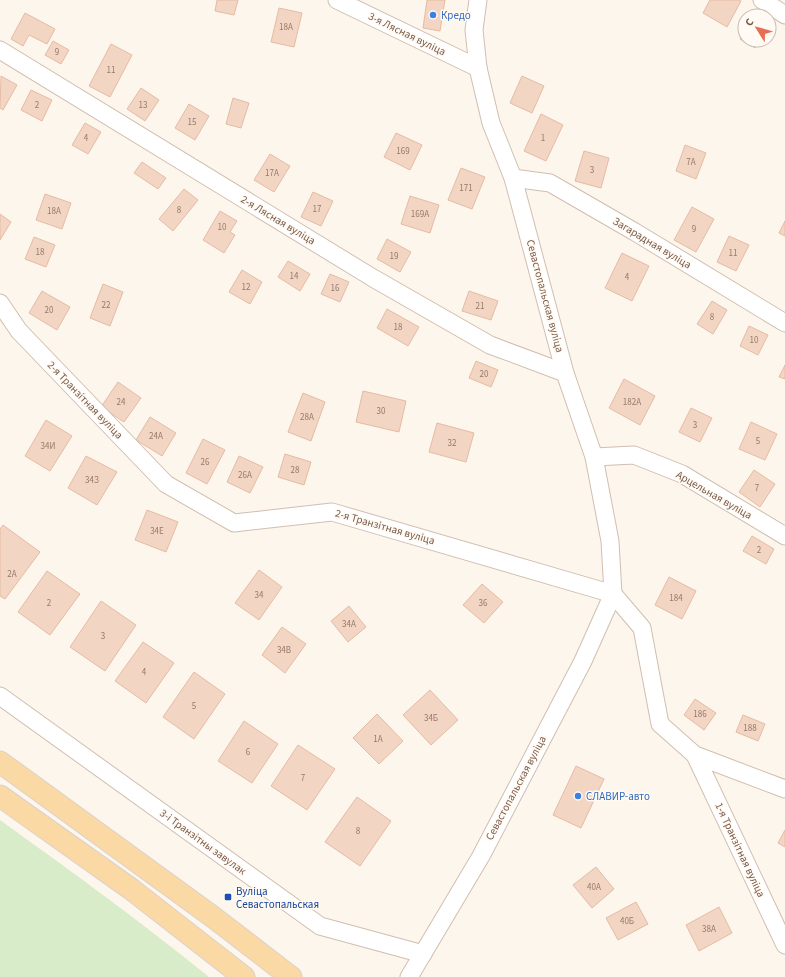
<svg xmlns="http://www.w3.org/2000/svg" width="785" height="977" font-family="'Source Sans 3',sans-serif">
  <rect width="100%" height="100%" fill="#fdf6ec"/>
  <!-- green -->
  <path fill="#d8ecc9" d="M0,820C71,871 141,922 209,977H0Z"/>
  <!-- building -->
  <g fill="#f3d5c3" stroke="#e6bba3">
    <path d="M217,0H238L234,15L215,11Z"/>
    <path d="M427,0H445L440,31L423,28Z"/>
    <path d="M710,0H739L741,1L727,27L703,13Z"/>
    <path d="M279,8L302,13L294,47L271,42Z"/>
    <path d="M25,13L55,29L47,44L29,35L23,46L11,39Z"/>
    <path d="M745,29V40H759L755,48L740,39Z"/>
    <path d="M53,41L69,50L61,64L45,55Z"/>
    <path d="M111,44L132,55L110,97L89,86Z"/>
    <path d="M1,76L17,85L3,110L0,108Z"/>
    <path d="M522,76L544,86L532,113L510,103Z"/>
    <path d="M141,88L159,100L145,121L127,109Z"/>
    <path d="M31,90L52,100L42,121L21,110Z"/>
    <path d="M233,98L249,103L241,128L226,124Z"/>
    <path d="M189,104L209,116L195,140L175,128Z"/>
    <path d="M541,114L563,125L546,161L524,151Z"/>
    <path d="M85,123L101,132L88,154L72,145Z"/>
    <path d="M396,133L422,145L410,170L384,157Z"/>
    <path d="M685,145L706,153L696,179L676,171Z"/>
    <path d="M584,151L609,158L601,188L575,181Z"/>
    <path d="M270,154L290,166L274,192L254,180Z"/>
    <path d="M142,162L166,178L158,189L134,173Z"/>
    <path d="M461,168L485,177L472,209L448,200Z"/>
    <path d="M184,189L198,200L173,231L159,219Z"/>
    <path d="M313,192L333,201L321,226L301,217Z"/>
    <path d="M45,194L71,203L62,229L36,220Z"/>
    <path d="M410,196L439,205L430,233L401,224Z"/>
    <path d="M692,207L714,219L696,252L674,240Z"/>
    <path d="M220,211L237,221L230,232L235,235L224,253L203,240Z"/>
    <path d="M0,214L11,222L0,240Z"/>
    <path d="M785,221V236L779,233Z"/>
    <path d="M729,236L749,245L736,271L717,262Z"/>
    <path d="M34,237L55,245L46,267L25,259Z"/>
    <path d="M387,239L411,252L400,272L377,259Z"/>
    <path d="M622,253L649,266L632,301L605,288Z"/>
    <path d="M288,261L310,274L300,291L278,277Z"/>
    <path d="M242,270L262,282L250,304L229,292Z"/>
    <path d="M330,274L349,282L340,302L321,294Z"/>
    <path d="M103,284L123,292L110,326L90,318Z"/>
    <path d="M42,291L70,307L57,330L29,313Z"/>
    <path d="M469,291L498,301L491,320L462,311Z"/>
    <path d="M712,301L727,310L713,334L697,324Z"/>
    <path d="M387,309L419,327L408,346L377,328Z"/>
    <path d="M749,326L768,335L758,355L740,346Z"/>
    <path d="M476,361L498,370L491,387L469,378Z"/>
    <path d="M785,365V379L779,377Z"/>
    <path d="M624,379L655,396L640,425L609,408Z"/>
    <path d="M118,382L141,398L124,422L101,407Z"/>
    <path d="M363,391L406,401L399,432L356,422Z"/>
    <path d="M303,393L325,402L311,441L288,432Z"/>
    <path d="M691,408L712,418L700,442L679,432Z"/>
    <path d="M150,417L176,433L162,456L136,440Z"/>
    <path d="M46,420L72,436L50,471L25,456Z"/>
    <path d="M751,422L777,434L765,460L739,449Z"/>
    <path d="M437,423L474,433L466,462L429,452Z"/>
    <path d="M203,439L225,450L207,484L186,473Z"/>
    <path d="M285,454L311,462L304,485L278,477Z"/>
    <path d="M86,456L117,472L97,505L68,488Z"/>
    <path d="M239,456L263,467L250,493L227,482Z"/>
    <path d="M754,470L775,484L760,507L739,492Z"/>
    <path d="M147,510L178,522L166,552L135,540Z"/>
    <path d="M3,525L40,552L5,599L0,596V529Z"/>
    <path d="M752,536L774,549L766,564L743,551Z"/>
    <path d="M259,570L282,587L259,620L235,603Z"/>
    <path d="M47,571L80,594L50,635L18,612Z"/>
    <path d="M669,577L696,591L682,619L655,605Z"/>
    <path d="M482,584L503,602L484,623L463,605Z"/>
    <path d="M101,601L136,625L105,671L70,647Z"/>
    <path d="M349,606L366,627L348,642L331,621Z"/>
    <path d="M282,627L306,644L285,673L262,655Z"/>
    <path d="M143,642L174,663L146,703L115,681Z"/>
    <path d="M194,672L225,694L194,739L163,717Z"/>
    <path d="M430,690L458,720L431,745L403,715Z"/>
    <path d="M695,699L716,713L704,730L684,715Z"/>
    <path d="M377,714L403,741L379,764L353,738Z"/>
    <path d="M743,715L765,724L758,741L736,732Z"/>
    <path d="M244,721L278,744L252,783L218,761Z"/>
    <path d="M298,745L335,769L307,810L271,786Z"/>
    <path d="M576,766L604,779L581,828L553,815Z"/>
    <path d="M357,797L391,821L360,866L325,842Z"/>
    <path d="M785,830V847L778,843Z"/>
    <path d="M596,867L614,889L592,908L573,885Z"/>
    <path d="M636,902L648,924L618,940L606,918Z"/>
    <path d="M719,907L732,933L699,951L686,925Z"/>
  </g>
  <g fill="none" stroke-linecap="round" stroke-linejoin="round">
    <!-- minor casing -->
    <g stroke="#d1beb0" stroke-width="19">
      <g id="minor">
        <path d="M337,0L478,68"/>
        <path d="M762,0L785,15"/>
        <path d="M0,50L373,278L490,345L565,373"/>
        <path d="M513,178L550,183L635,232L785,323"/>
        <path d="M0,303L19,331L166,484L234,523L332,512L613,594"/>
        <path d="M594,457L634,455L682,474L785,536"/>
        <path d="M613,594L642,628L660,724L695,755L785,789"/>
        <path d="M0,696L320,926L423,954"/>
        <path d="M695,755L785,945"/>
        <path d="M409,977L481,856L583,661L613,594L610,541L594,457L565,373L513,178L491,123L478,68L474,30L478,0"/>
      </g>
    </g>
    <!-- major casing -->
    <g stroke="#dad1cd" stroke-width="23">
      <g id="major">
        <path d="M0,762L213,917L291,977"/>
        <path d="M0,796L131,889L244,977"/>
      </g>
    </g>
    <!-- minor -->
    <use href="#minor" stroke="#fff" stroke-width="17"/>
    <!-- major -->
    <use href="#major" stroke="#fbd9a5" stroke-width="21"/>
  </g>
  <!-- markers -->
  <g fill="#3f7fe0" stroke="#fffaf3" stroke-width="1.5">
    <circle cx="433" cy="15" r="4"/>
    <circle cx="578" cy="796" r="4"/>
  </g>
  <rect fill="#1a4fb4" stroke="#fffaf3" stroke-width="1.5" x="224" y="893" width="8" height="8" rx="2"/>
  <g text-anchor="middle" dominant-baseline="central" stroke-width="3" stroke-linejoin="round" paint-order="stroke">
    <!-- number labels -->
    <g font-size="9" fill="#987a6a">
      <text x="286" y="27">18А</text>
      <text x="57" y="52">9</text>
      <text x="111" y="70">11</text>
      <text x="37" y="105">2</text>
      <text x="143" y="105">13</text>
      <text x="192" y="122">15</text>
      <text x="86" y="138">4</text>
      <text x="543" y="138">1</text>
      <text x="403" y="151">169</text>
      <text x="691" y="162">7А</text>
      <text x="592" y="170">3</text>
      <text x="272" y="173">17А</text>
      <text x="466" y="188">171</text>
      <text x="317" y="209">17</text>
      <text x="179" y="210">8</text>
      <text x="54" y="211">18А</text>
      <text x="420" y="214">169А</text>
      <text x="222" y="227">10</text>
      <text x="694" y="229">9</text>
      <text x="40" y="252">18</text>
      <text x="733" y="253">11</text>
      <text x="394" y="256">19</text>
      <text x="294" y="276">14</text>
      <text x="627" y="277">4</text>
      <text x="246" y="287">12</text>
      <text x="335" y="288">16</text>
      <text x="106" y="305">22</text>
      <text x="480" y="306">21</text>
      <text x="49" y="310">20</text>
      <text x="712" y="317">8</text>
      <text x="398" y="327">18</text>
      <text x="754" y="340">10</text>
      <text x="484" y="374">20</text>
      <text x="121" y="402">24</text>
      <text x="632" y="402">182А</text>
      <text x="381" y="411">30</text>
      <text x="307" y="417">28А</text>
      <text x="695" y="425">3</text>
      <text x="156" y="436">24А</text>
      <text x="758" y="441">5</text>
      <text x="452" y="443">32</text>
      <text x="48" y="446">34И</text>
      <text x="205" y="462">26</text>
      <text x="295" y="470">28</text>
      <text x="245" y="475">26А</text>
      <text x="92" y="480">34З</text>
      <text x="757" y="488">7</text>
      <text x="157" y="531">34Е</text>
      <text x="759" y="550">2</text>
      <text x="12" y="574">2А</text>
      <text x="259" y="595">34</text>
      <text x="676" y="598">184</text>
      <text x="49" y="603">2</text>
      <text x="483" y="603">36</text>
      <text x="349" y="624">34А</text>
      <text x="103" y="636">3</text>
      <text x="284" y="650">34В</text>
      <text x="144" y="672">4</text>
      <text x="194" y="706">5</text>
      <text x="700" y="714">186</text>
      <text x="431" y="718">34Б</text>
      <text x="750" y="728">188</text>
      <text x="378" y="739">1А</text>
      <text x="248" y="752">6</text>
      <text x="303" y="778">7</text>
      <text x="358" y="831">8</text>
      <text x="594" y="887">40А</text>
      <text x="627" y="921">40Б</text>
      <text x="709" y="929">38А</text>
    </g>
    <!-- shop labels -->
    <g font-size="11" fill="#366cbe" stroke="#fffaf3" text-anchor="start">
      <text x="441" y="15">Кредо</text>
      <text x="586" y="796">СЛАВИР-авто</text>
    </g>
    <!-- street labels -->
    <g font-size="11" fill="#7a5c4d" stroke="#fffaf3">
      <text transform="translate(407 34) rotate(26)">3-я Лясная вуліца</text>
      <text transform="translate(278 220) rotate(31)">2-я Лясная вуліца</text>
      <text transform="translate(652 243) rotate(31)">Загарадная вуліца</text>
      <text transform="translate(545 296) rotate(75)">Севастопальская вуліца</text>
      <text transform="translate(85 400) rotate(46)">2-я Транзітная вуліца</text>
      <text transform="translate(714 495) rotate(30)">Арцельная вуліца</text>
      <text transform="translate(385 527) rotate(16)">2-я Транзітная вуліца</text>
      <text transform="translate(516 788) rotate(-62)">Севастопальская вуліца</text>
      <text transform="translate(203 842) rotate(36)">3-і Транзітны завулак</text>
      <text transform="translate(740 850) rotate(65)">1-я Транзітная вуліца</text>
    </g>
    <!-- transit labels -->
    <g font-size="11" fill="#164399" stroke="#fffaf3" text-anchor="start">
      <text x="236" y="891">Вуліца<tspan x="236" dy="13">Севастопальская</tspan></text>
    </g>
  </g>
  <!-- north arrow -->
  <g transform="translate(757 28) rotate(307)"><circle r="19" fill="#fffaf3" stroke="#cabbb1"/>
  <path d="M0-3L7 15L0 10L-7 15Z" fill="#e76f51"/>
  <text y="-6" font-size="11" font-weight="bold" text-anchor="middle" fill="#7a5c4d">С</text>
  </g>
</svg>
